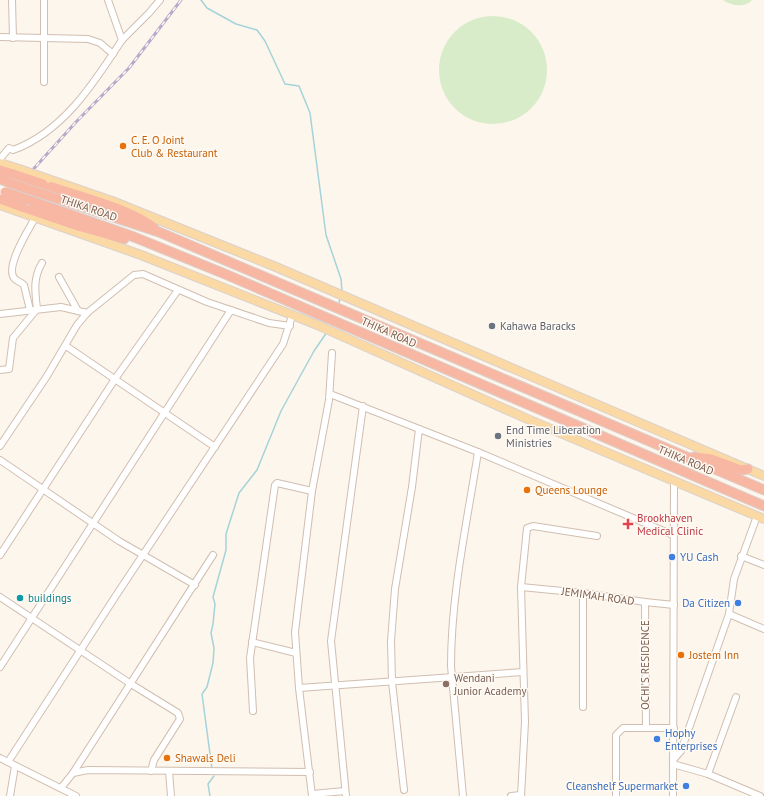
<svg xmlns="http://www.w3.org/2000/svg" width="764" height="796" font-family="'PT Sans',sans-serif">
  <rect width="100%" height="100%" fill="#fdf6ec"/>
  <!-- green -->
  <g fill="#d8ecc9">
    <path d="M723,0H752C745,8 731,6 723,0Z"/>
    <circle cx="493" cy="70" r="54"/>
  </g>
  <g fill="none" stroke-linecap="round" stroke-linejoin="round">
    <!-- stream -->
    <g stroke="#a5d3da" stroke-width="1.5">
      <path d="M201,0L207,8L236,24L257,30L265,41L285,84L299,86L310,113L326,235L341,279L342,292"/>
      <path d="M339,303L340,298"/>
      <path d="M212,769L202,694L207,687L213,663L214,648L211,633L213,624L215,604L213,597L226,550V534L239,493L257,470L281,411L314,351L327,332"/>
      <path d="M210,796L208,784L214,776"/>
    </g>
    <!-- minor casing -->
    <g stroke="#d1beb0" stroke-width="8">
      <g id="minor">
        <path d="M12,0L13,38"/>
        <path d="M44,0V82"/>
        <path d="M0,37L88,39L100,43L113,54"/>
        <path d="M122,40L149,13L160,0"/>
        <path d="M0,159L9,148L13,150C63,132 94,83 122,40L108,0"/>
        <path d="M59,277L78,311"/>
        <path d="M30,310L24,285C21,282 16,281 14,278C5,266 29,229 35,218"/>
        <path d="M0,314L61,307L87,313"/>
        <path d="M66,346L215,447"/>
        <path d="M0,370L9,369L13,338L37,309C35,291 33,278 42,263"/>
        <path d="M330,394L478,452L673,535"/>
        <path d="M0,446L47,376L77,325L87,313L134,275L143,274L207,302L269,323L290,326"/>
        <path d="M0,460L119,541L195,585"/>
        <path d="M0,555L115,379L178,290"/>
        <path d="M741,556L764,565"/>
        <path d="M521,587L583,593L645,602L674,605"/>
        <path d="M583,593V707"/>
        <path d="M0,597L131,684L178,713L180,719L154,760L151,771"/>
        <path d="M645,602L646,728"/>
        <path d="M729,614L764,629"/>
        <path d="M252,642L296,653"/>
        <path d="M0,667L231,310"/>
        <path d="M299,688L523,672"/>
        <path d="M253,711L250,658L275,485L277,483L312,491"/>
        <path d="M0,758L76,796"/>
        <path d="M673,760L681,751L729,614L734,579L757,516"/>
        <path d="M8,762L115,597L283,344L292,316"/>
        <path d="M673,764L708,774L760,796"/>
        <path d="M169,771L171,796"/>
        <path d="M73,773L213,555"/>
        <path d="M708,774L736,697"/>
        <path d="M61,788L73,773L88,770L310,772"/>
        <path d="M404,790L392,682L391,641L395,589L412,487L419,429"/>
        <path d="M312,794L345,791"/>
        <path d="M10,796L15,766"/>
        <path d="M312,796L299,688L295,632L312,491L329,400L332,353"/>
        <path d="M346,796L331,641L363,406"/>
        <path d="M463,796L451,666C451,594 467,523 478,452"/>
        <path d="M511,796L521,795"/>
        <path d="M521,796L525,722L521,587L527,528L533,526L597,536"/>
        <path d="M616,796V735L623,728H674"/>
        <path d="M673,796L674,481"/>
      </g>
    </g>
    <!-- major casing -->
    <g stroke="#dad1cd" stroke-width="10">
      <g id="major">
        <path d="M0,163L19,169"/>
        <path d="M48,179L112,201L276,267L764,476"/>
        <path d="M17,211L141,255L315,324L532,421L764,519"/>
      </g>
    </g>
    <!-- highway casing -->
    <g stroke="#dad1cd" stroke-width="11">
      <g id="highway">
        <path d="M0,170L13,174"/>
        <path d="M0,179L10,183"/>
        <path d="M43,184C72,194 132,209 154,228"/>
        <path d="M37,192L159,232L764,490"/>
        <path d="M32,201L134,237L225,274L764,506"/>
        <path d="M22,207L78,226L124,239"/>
        <path d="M694,457L711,459L741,470L748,469"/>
      </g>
    </g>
    <!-- minor -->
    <use href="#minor" stroke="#fff" stroke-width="6"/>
    <!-- major -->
    <use href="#major" stroke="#fbd9a5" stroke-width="8"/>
    <!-- highway -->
    <use href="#highway" stroke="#f7b7a3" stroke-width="9"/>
    <!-- rail casing -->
    <g stroke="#b9a8c9" stroke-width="3">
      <path id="rail" d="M0,206L76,122L129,68L181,0"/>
    </g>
    <!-- rail -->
    <use href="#rail" stroke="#fffaf3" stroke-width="1.5" stroke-dasharray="4.5" stroke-linecap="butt"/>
    <!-- major-bridge casing -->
    <g stroke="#dad1cd" stroke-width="10" stroke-linecap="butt">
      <g id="major-bridge">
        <path d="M19,169L48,179"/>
        <path d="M0,205L17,211"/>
      </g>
    </g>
    <!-- highway-bridge casing -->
    <g stroke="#dad1cd" stroke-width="11" stroke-linecap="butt">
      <g id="highway-bridge">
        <path d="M13,174L43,184"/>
        <path d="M10,183L37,192"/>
        <path d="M5,192L32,201"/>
        <path d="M0,199L22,207"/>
      </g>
    </g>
    <!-- major-bridge -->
    <use href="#major-bridge" stroke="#fbd9a5" stroke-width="8"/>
    <!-- highway-bridge -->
    <use href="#highway-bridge" stroke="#f7b7a3" stroke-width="9"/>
  </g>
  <!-- markers -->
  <g fill="#e8710a" stroke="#fffaf3" stroke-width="1.5">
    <circle cx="123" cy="146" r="4"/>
    <circle cx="527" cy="490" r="4"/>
    <circle cx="681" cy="655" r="4"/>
    <circle cx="167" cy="758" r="4"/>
  </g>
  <g fill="#6b7280" stroke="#fffaf3" stroke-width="1.5">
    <circle cx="492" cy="326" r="4"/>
    <circle cx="498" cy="436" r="4"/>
  </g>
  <path fill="#e0444e" stroke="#fffaf3" stroke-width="1.5" d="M626 518h4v4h4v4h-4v4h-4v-4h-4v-4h4z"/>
  <g fill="#3f7fe0" stroke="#fffaf3" stroke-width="1.5">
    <circle cx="672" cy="557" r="4"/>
    <circle cx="738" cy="603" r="4"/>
    <circle cx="657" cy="739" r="4"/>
    <circle cx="686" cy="786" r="4"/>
  </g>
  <circle fill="#0f9aa8" stroke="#fffaf3" stroke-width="1.5" cx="20" cy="598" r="4"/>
  <circle fill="#8d6e63" stroke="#fffaf3" stroke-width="1.5" cx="446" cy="684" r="4"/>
  <g text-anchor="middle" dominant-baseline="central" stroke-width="3" stroke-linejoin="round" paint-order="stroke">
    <!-- food labels -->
    <g font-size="11" fill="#c56008" stroke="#fffaf3" text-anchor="start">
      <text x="131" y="140">C. E. O Joint<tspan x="131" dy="13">Club &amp; Restaurant</tspan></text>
      <text x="535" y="490">Queens Lounge</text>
      <text x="689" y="655">Jostem Inn</text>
      <text x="175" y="758">Shawals Deli</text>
    </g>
    <!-- street labels -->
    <g font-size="11" fill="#7a5c4d" stroke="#fffaf3">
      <text transform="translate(89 208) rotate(19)">THIKA ROAD</text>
      <text transform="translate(389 332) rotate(24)">THIKA ROAD</text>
      <text transform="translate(686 460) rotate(23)">THIKA ROAD</text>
      <text transform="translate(598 596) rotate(8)">JEMIMAH ROAD</text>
      <text transform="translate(645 665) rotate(-90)">OCHI'S RESIDENCE</text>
    </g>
    <!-- worship labels -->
    <g font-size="11" fill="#5b616d" stroke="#fffaf3" text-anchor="start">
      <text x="500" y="326">Kahawa Baracks</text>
      <text x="506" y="430">End Time Liberation<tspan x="506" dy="13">Ministries</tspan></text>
    </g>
    <!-- health labels -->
    <g font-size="11" fill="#be3a42" stroke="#fffaf3" text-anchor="start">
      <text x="637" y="518">Brookhaven<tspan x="637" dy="13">Medical Clinic</tspan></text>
    </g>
    <!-- shop labels -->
    <g font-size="11" fill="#366cbe" stroke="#fffaf3" text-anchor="start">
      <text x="680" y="557">YU Cash</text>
      <text x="730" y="603" text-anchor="end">Da Citizen</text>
      <text x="665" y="733">Hophy<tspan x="665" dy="13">Enterprises</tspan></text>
      <text x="678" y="786" text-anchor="end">Cleanshelf Supermarket</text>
    </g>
    <!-- culture labels -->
    <g font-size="11" fill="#0d838f" stroke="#fffaf3" text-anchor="start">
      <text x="28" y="598">buildings</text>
    </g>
    <!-- education labels -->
    <g font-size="11" fill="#785e54" stroke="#fffaf3" text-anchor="start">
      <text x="454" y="678">Wendani<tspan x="454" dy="13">Junior Academy</tspan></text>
    </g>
  </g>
</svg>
